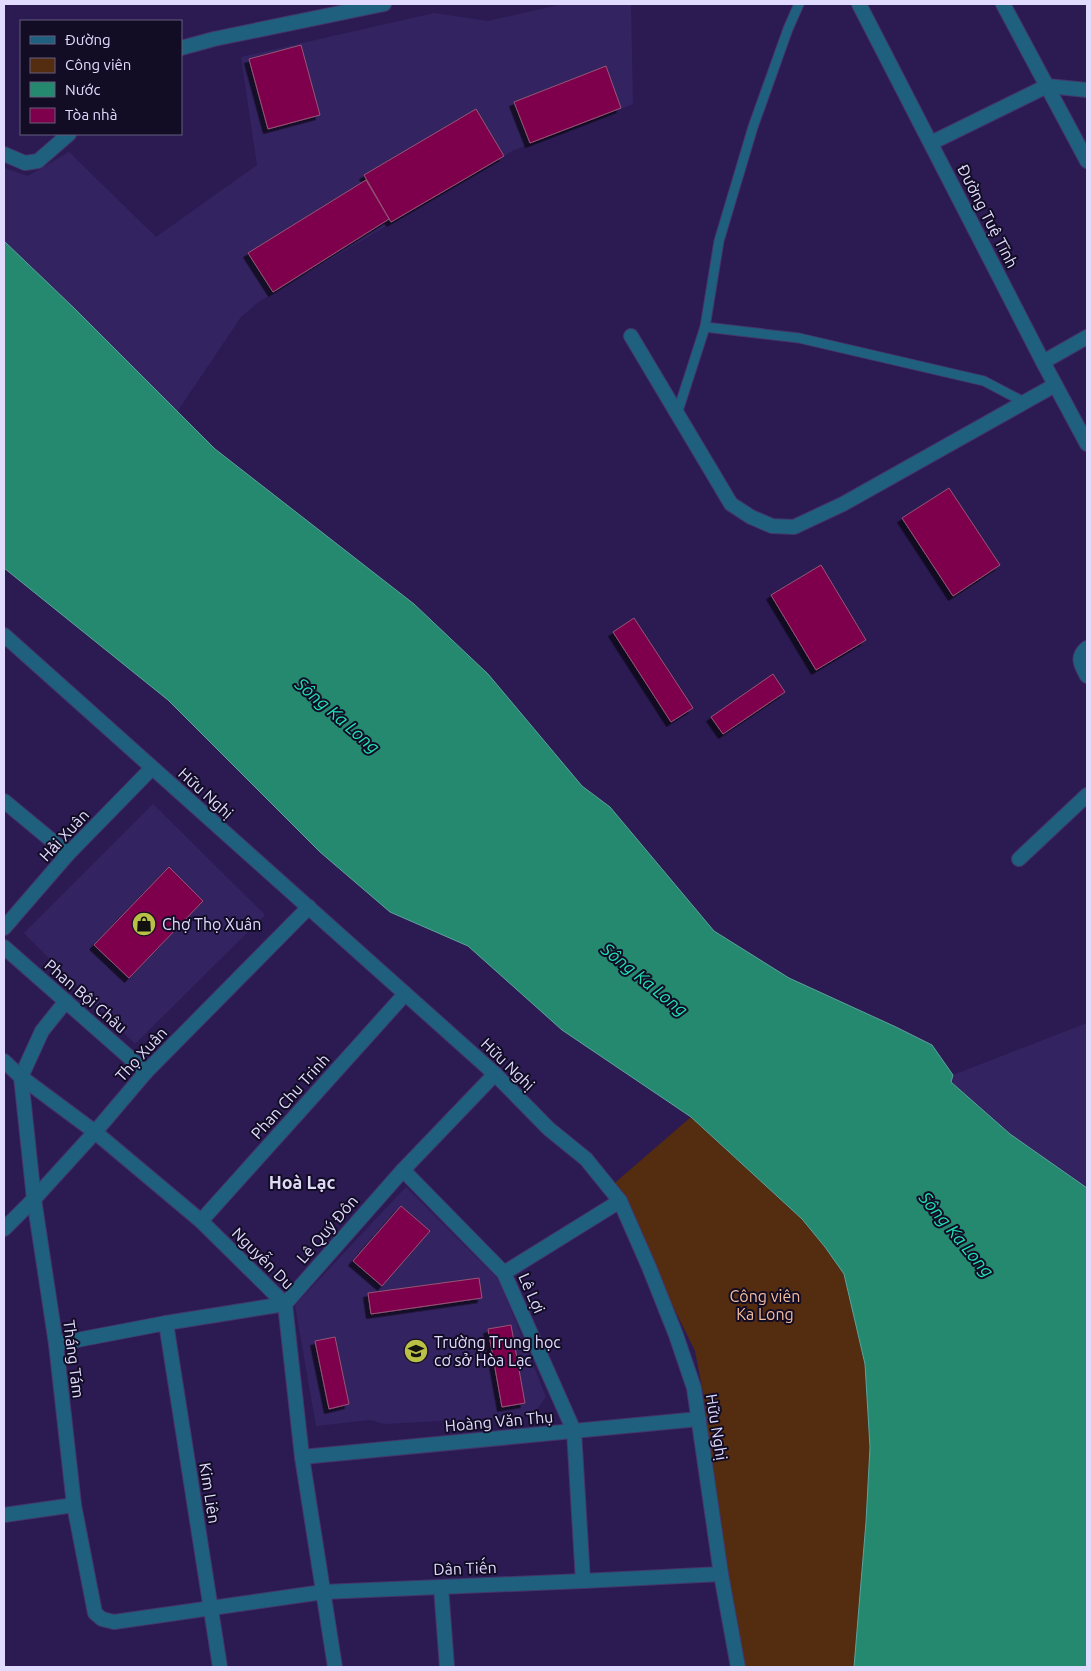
<svg xmlns="http://www.w3.org/2000/svg" width="1091" height="1671" font-family="Ubuntu,sans-serif">
  <defs>
    <filter id="shadow"><feDropShadow dx="-4.5" dy="4.5" stdDeviation="0" flood-color="#0009"/></filter>
  </defs>
  <rect width="100%" height="100%" fill="#2b1b52"/>
  <!-- built -->
  <g fill="#342361">
    <path d="M563,4H631L633,104L512,151L257,303L241,317L177,412L4,241V168L28,176L69,152L156,237L257,165L241,57L434,13L488,21Z"/>
    <path d="M153,804L265,915L135,1044L24,933Z"/>
    <path d="M1087,1023V1188L1010,1134L951,1082L953,1075Z"/>
    <path d="M406,1187L499,1280L546,1397L532,1416L385,1424L370,1420L316,1426L295,1305Z"/>
  </g>
  <!-- green -->
  <path fill="#542c10" d="M691,1117L802,1219L825,1247L844,1274L865,1364L870,1447L866,1522L854,1667H731L704,1398L695,1351L653,1266L610,1187Z"/>
  <!-- water -->
  <path fill="#258970" stroke="#5da29b" d="M4,241L74,308L215,449L414,604L488,674L582,786L610,807L714,931L789,978L896,1027L932,1045L953,1075L951,1082L1010,1134L1087,1188V1667H854L866,1522L870,1447L865,1364L844,1274L825,1247L802,1219L691,1117L562,1030L468,946L390,912L320,852L168,700L4,568Z"/>
  <!-- building -->
  <g fill="#7e004d" stroke="#975573" filter="url(#shadow)">
    <path d="M301,45L320,115L268,129L249,59Z"/>
    <path d="M606,66L621,108L530,143L514,102Z"/>
    <path d="M476,109L504,156L391,222L364,175Z"/>
    <path d="M366,180L389,219L273,292L248,253Z"/>
    <path d="M949,488L1000,565L953,596L902,518Z"/>
    <path d="M821,565L866,640L816,670L771,595Z"/>
    <path d="M634,618L693,708L671,722L613,632Z"/>
    <path d="M773,674L785,692L723,734L711,717Z"/>
    <path d="M169,867L203,901L129,978L94,945Z"/>
    <path d="M401,1206L430,1231L382,1286L353,1261Z"/>
    <path d="M479,1278L482,1298L371,1314L368,1293Z"/>
    <path d="M511,1325L525,1403L502,1407L488,1329Z"/>
    <path d="M335,1337L349,1404L329,1409L315,1341Z"/>
  </g>
  <g fill="none" stroke-linecap="round" stroke-linejoin="round">
    <!-- service casing -->
    <g stroke="#44366a" stroke-width="11">
      <g id="service">
        <path d="M705,327L799,338L984,381L1024,402"/>
        <path d="M677,414L705,327L719,241L753,127L788,29L799,4"/>
      </g>
    </g>
    <!-- minor casing -->
    <g stroke="#44366a" stroke-width="16">
      <g id="minor">
        <path d="M1003,4L1087,161"/>
        <path d="M931,143L1047,86L1087,90"/>
        <path d="M631,336L731,504L751,517L772,526L794,527L843,504L1055,385"/>
        <path d="M1043,362L1087,337"/>
        <path d="M1087,648C1076,657 1081,665 1087,676"/>
        <path d="M4,801L68,854"/>
        <path d="M1019,859L1087,795"/>
        <path d="M4,928L68,854L152,768"/>
        <path d="M4,947L146,1072"/>
        <path d="M66,1001L42,1031L21,1077L34,1199L56,1344L74,1505L95,1613L102,1619L114,1622L323,1592L583,1581L721,1574"/>
        <path d="M4,1061L21,1077L95,1132L201,1221L285,1304L302,1457L335,1667"/>
        <path d="M403,1170L504,1273L574,1431L583,1581"/>
        <path d="M201,1221L405,994"/>
        <path d="M504,1273L620,1201"/>
        <path d="M166,1323L220,1667"/>
        <path d="M56,1344L166,1323L285,1304L403,1170L495,1074"/>
        <path d="M302,1457L699,1419"/>
        <path d="M4,1515L74,1505"/>
        <path d="M441,1587L447,1667"/>
      </g>
    </g>
    <!-- tertiary casing -->
    <g stroke="#44366a" stroke-width="16">
      <g id="tertiary">
        <path d="M859,4L1043,362L1087,444"/>
        <path d="M181,48L214,39L384,4"/>
        <path d="M4,154L25,163L38,161L69,134"/>
        <path d="M4,635L495,1074L549,1129L586,1159L620,1201L649,1267L676,1335L694,1388L721,1574L738,1667"/>
        <path d="M4,1229L34,1199L95,1132L146,1072L309,907"/>
      </g>
    </g>
    <!-- service -->
    <use href="#service" stroke="#1f607e" stroke-width="9"/>
    <!-- minor -->
    <use href="#minor" stroke="#1f607e" stroke-width="14"/>
    <!-- tertiary -->
    <use href="#tertiary" stroke="#1f607e" stroke-width="14"/>
  </g>
  <!-- icons -->
  <defs>
    <g id="shop-disc" transform="scale(1.25)"><circle r="9.5" fill="#bac045" stroke="#120c24"/><path d="M-5-2.5h2.3a2.7 3.5 0 0 1 5.4 0H5L5.5 6h-11ZM-1.5-2.5h3a1.5 2.3 0 0 0-3 0Z" fill="#111"/></g>
    <g id="school-disc" transform="scale(1.25)"><circle r="9.5" fill="#bac045" stroke="#120c24"/><path d="M0-5L7-2L0 1L-7-2ZM-4 1L0 2.5L4 1V4Q0 6-4 4Z" fill="#111"/></g>
  </defs>
  <g fill-rule="evenodd">
    <use href="#shop-disc" x="144" y="924"/>
    <use href="#school-disc" x="416" y="1351"/>
  </g>
  <g text-anchor="middle" dominant-baseline="central" stroke-width="4" stroke-linejoin="round" paint-order="stroke">
    <!-- street labels -->
    <g font-size="16" fill="#e1dcff" stroke="#120c24">
      <text transform="translate(988 216) rotate(63)">Đường Tuệ Tĩnh</text>
      <text transform="translate(206 793) rotate(42)">Hữu Nghị</text>
      <text transform="translate(64 835) rotate(-47)">Hải Xuân</text>
      <text transform="translate(86 996) rotate(41)">Phan Bội Châu</text>
      <text transform="translate(141 1054) rotate(-47)">Thọ Xuân</text>
      <text transform="translate(508 1064) rotate(44)">Hữu Nghị</text>
      <text transform="translate(290 1096) rotate(-48)">Phan Chu Trinh</text>
      <text transform="translate(327 1229) rotate(-49)">Lê Quý Đôn</text>
      <text transform="translate(263 1258) rotate(45)">Nguyễn Du</text>
      <text transform="translate(532 1293) rotate(66)">Lê Lợi</text>
      <text transform="translate(74 1359) rotate(83)">Tháng Tám</text>
      <text transform="translate(499 1421) rotate(-5)">Hoàng Văn Thụ</text>
      <text transform="translate(717 1427) rotate(81)">Hữu Nghị</text>
      <text transform="translate(210 1493) rotate(81)">Kim Liên</text>
      <text transform="translate(465 1568) rotate(-2)">Dân Tiến</text>
    </g>
    <!-- poi labels -->
    <g font-size="16" fill="#e1dcff" stroke="#120c24" text-anchor="start">
      <text x="162" y="924">Chợ Thọ Xuân</text>
      <text x="434" y="1342">Trường Trung học<tspan x="434" dy="18">cơ sở Hòa Lạc</tspan></text>
    </g>
    <!-- park labels -->
    <g font-size="16" fill="#f4bd9d" stroke="#120c24">
      <text x="765" y="1296">Công viên<tspan x="765" dy="18">Ka Long</tspan></text>
    </g>
    <!-- water labels -->
    <g font-size="18" font-style="italic" fill="#1de2b7" stroke="#120c24">
      <text transform="translate(338 715) rotate(41)">Sông Ka Long</text>
      <text transform="translate(645 979) rotate(39)">Sông Ka Long</text>
      <text transform="translate(957 1234) rotate(50)">Sông Ka Long</text>
    </g>
    <!-- neighbourhood labels -->
    <g font-size="18" font-weight="bold" fill="#dfdbf7" stroke="#120c24">
      <text x="302" y="1182">Hoà Lạc</text>
    </g>
  </g>
  <!-- border -->
  <rect width="1091" height="1671" fill="none" stroke="#e1dcff" stroke-width="10"/>
  <!-- legend -->
  <rect x="20" y="20" width="162" height="115" fill="#120c24" stroke="#655f7c"/>
  <rect x="30" y="36" width="25" height="8" fill="#1f607e" stroke="#655f7c"/>
  <text x="65" y="45" font-size="15" fill="#e1dcff">Đường</text>
  <rect x="30" y="58" width="25" height="15" fill="#542c10" stroke="#655f7c"/>
  <text x="65" y="70" font-size="15" fill="#e1dcff">Công viên</text>
  <rect x="30" y="82" width="25" height="15" fill="#258970" stroke="#655f7c"/>
  <text x="65" y="95" font-size="15" fill="#e1dcff">Nước</text>
  <rect x="30" y="108" width="25" height="15" fill="#7e004d" stroke="#655f7c"/>
  <text x="65" y="120" font-size="15" fill="#e1dcff">Tòa nhà</text>
</svg>
